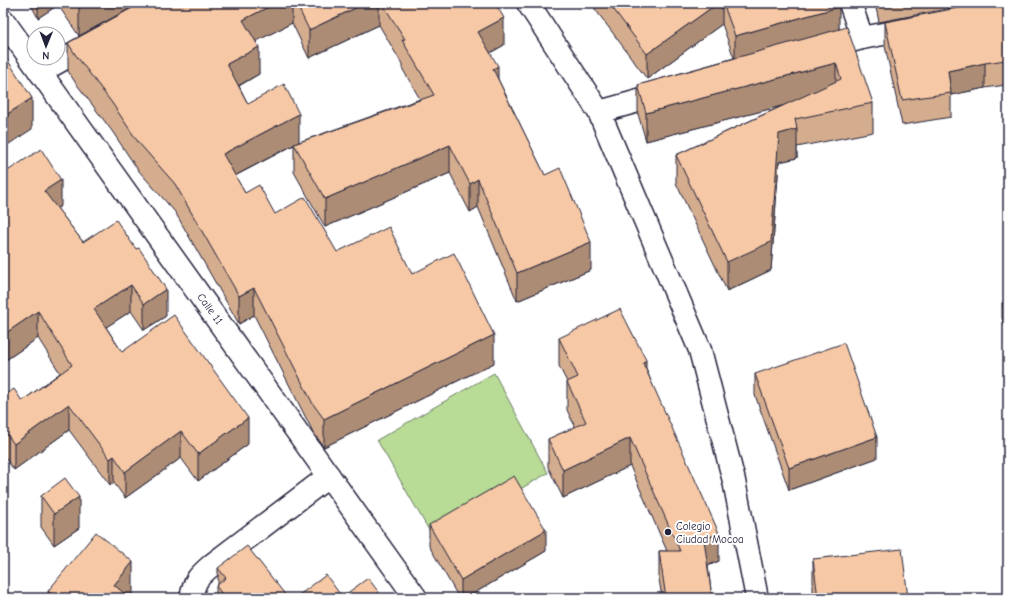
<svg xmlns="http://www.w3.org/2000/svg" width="1011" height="601" font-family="'Comic Neue',sans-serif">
  <rect width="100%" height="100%" fill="#fff"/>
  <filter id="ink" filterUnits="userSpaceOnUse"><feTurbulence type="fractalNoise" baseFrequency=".025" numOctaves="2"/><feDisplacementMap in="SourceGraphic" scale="8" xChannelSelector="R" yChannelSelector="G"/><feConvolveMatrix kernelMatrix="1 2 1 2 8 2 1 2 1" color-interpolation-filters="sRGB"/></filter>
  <g filter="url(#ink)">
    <!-- grass -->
    <path fill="#b8db95" stroke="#6d7e68" d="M494,373L548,473L434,539L377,440Z"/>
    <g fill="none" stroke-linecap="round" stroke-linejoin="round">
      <!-- minor casing -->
      <g stroke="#22223b" stroke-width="25">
        <g id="minor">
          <path d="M528,3L599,112L700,350L734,481L757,598"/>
          <path d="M850,3L862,38"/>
          <path d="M3,20L416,598"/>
          <path d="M824,49L862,38L915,28"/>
          <path d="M40,72L94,42"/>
          <path d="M599,112L667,93"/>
          <path d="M191,598C195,579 198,577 213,564L329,476"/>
        </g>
      </g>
      <!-- minor -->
      <use href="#minor" stroke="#fff" stroke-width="22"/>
    </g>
    <!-- wall -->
    <g fill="#d4ac8e" stroke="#22223b" fill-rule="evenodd">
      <path d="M30,3H140L79,36L58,5L38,18Z"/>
      <path d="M141,3H469L504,45L490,53L498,79L591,270L517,301L478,207L470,212L450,173L325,227L294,172V145L235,176L245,193L275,214L337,252L412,274L494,363L324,447L313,432L254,315L239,324L175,212L138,170L112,131L75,82L68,71V43ZM292,23L309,58L379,25L402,64V68L420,99L299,142L248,104L239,86L259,74L256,41Z"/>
      <path d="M595,3H837L839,29L873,103V132L797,147V158L779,162L771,270L727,291L676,183V155L784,105L646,141L638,114V85L734,58L722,24L647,79L595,9Z"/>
      <path d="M875,3H978L879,22Z"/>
      <path d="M1008,3V91L1006,85L985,88L951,95V117L902,125L885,46V22Z"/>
      <path d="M3,174L61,206L57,208L83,242L166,316L144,330L131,311L106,327L122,352L248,444L198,481L181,458L125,498L114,483L110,485L69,430L14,470L3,455V396L22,401L60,373L38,338L3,362Z"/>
      <path d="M1008,301V334L1002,318V303Z"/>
      <path d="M559,338L646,368L719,561L708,566L712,598H662L659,579V551H667L630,466L563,498L548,467V439L575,427L567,410V382L559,366Z"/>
      <path d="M755,374L877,458L789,490L755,395Z"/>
      <path d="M41,496L79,528L54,545L41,527Z"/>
      <path d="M429,525L546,551L466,598H459L429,546Z"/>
      <path d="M813,559L908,598H814L813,590Z"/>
      <path d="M218,568L287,598H216V586L218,585Z"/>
      <path d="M48,591L133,594L130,598H48Z"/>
    </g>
    <!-- shaded-wall -->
    <g fill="#ac8c74" stroke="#22223b">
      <path d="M38,3H58V5L38,18Z"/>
      <path d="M89,3H140L79,36V8Z"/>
      <path d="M276,3H292V23L243,48V20Z"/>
      <path d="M366,3H379V25L309,58V30Z"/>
      <path d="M718,3H722V24L647,79V54Z"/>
      <path d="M839,7V32L735,61V36Z"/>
      <path d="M504,18V45L478,60V32Z"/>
      <path d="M259,47V74L227,92V64Z"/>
      <path d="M836,63V92L646,141V113Z"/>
      <path d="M985,63V88L951,95L948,71Z"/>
      <path d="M498,66V94L493,69Z"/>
      <path d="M32,98V129L3,148V117Z"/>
      <path d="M299,114V142L223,182V154Z"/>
      <path d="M797,129V158L779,162L771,270L727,291V262L779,134Z"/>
      <path d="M450,145V173L325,227V199Z"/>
      <path d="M478,179V207L470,212V184Z"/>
      <path d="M61,180V206L44,217V191Z"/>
      <path d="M591,242V270L517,301V273Z"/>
      <path d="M131,285V311L94,335V309Z"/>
      <path d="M254,288V315L239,324V296Z"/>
      <path d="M166,289V316L144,330V304Z"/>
      <path d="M38,311V338L3,362V335Z"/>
      <path d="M494,335V363L324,447V419Z"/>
      <path d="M646,360V388L643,363Z"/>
      <path d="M69,404V430L14,470V444Z"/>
      <path d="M248,418V444L198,481V454Z"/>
      <path d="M181,431V458L125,498V472Z"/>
      <path d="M877,437V458L789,490V468Z"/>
      <path d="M630,438V466L563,498V470Z"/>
      <path d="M114,456V483L110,485V459Z"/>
      <path d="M79,497V528L54,545V514Z"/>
      <path d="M546,530V551L466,598H461V580Z"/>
      <path d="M719,533V561L704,567V539Z"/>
      <path d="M133,562V594L129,598L114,585Z"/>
    </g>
    <!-- building -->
    <g fill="#f6c8a5" stroke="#22223b">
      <path d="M76,3H89L79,8Z"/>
      <path d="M141,3H276L243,20L259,47L227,64L248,104L284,84L299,114L223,154L245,193L259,185L275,214L305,197L337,252L389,227L412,274L454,253L494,335L324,419L313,404L254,288L239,296L175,184L138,142L112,103L75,54L68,43Z"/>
      <path d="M296,3H366L309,30Z"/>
      <path d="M382,3H469V4L472,3H495L504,18L478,32L498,66L493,69L545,175L560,168L591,242L517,273L478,179L470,184L450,145L325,199L294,144L434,95L402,40L405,39Z"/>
      <path d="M609,3H718L647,54Z"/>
      <path d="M723,3H837L839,7L735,36Z"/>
      <path d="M983,3H1008V66L1006,60L985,63L948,71L951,93L902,100L885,22Z"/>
      <path d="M847,27L873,103L795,119L797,129L779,134L771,242L727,262L676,155L841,79L836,63L646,113L638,85Z"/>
      <path d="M3,53L32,98L3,117Z"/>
      <path d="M41,149L61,180L44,191L83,242L116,220L136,249L139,248L166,289L144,304L131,285L94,309L122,352L174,315L248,418L198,454L181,431L125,472L114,456L110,459L69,404L14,444L3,429V396L14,389L22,401L72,365L38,311L3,335V174Z"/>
      <path d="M1008,301V319L1002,303Z"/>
      <path d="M620,309L646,360L643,363L719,533L704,539L712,598H666L659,551H680L630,438L563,470L548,439L586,422L567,382L578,377L559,338Z"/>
      <path d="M844,343L877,437L789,468L755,374Z"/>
      <path d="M514,476L546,530L461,580L429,525Z"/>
      <path d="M65,478L79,497L54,514L41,496Z"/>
      <path d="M96,532L133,562L114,585L130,598H57L48,591Z"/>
      <path d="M247,546L287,597L286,598H225L216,586L226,578L218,568Z"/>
      <path d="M902,549L908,598H818L813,559Z"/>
      <path d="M326,575L342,597L368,578L383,598H295Z"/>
    </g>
  </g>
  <!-- markers -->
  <circle fill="#22223b" stroke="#fff" stroke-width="1.5" cx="668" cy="532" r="4"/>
  <g text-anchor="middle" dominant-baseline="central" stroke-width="4" stroke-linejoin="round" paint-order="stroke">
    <!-- street labels -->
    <g font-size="11" fill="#22223b" stroke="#fff">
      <text transform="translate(210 309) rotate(54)">Calle 11</text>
    </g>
    <!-- poi labels -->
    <g font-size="11" fill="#22223b" stroke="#fff" text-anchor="start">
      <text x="676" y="526">Colegio<tspan x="676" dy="13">Ciudad Mocoa</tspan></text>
    </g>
  </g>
  <!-- margin -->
  <rect width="1011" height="601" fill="none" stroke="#fff" stroke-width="16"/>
  <rect x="8" y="8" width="995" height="585" fill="none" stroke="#22223b" stroke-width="1.5" filter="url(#ink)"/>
  <!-- north arrow -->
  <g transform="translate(46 46) rotate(181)"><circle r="19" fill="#ffffff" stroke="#a7a7b1"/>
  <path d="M0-3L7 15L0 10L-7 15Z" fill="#22223b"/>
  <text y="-6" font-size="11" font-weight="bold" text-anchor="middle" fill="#22223b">N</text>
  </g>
</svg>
